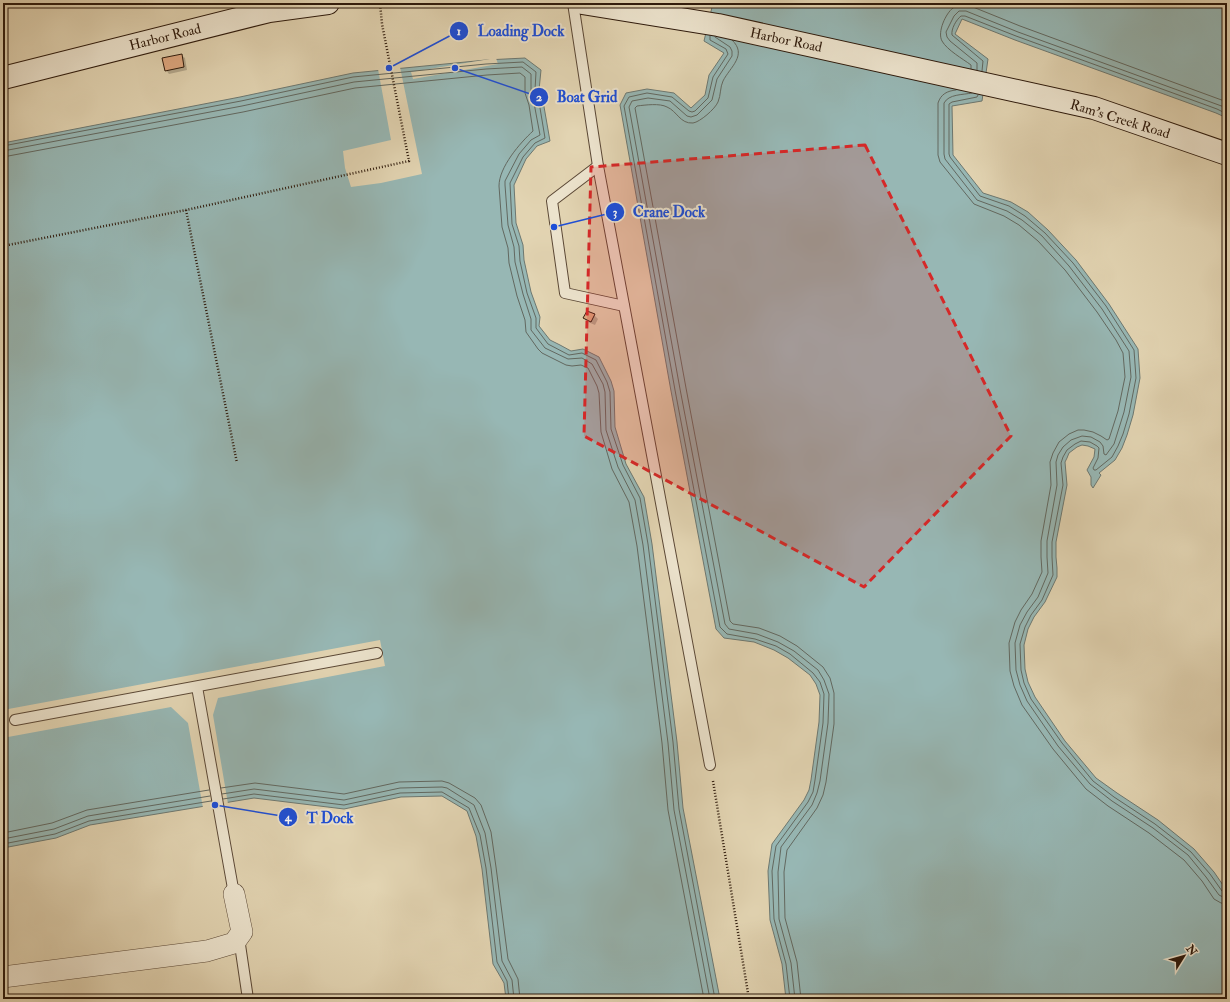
<svg xmlns="http://www.w3.org/2000/svg" width="1230" height="1002" font-family="'IM FELL Double Pica',serif">
  <rect width="100%" height="100%" fill="#e2d4b2"/>
  <filter id="stains"><feTurbulence type="fractalNoise" baseFrequency=".005" numOctaves="4"/><feColorMatrix values="0 0 0 0 .2 0 0 0 0 .09 0 0 0 0 .02 0 0 0 .5 -.17"/></filter>
  <radialGradient id="worn" r=".72"><stop offset=".6" stop-color="#630" stop-opacity="0"/><stop offset="1" stop-color="#630" stop-opacity=".3"/></radialGradient>
  <!-- water -->
  <g fill="#97b7b4" stroke="#6d7871">
    <path d="M713,3H1227V118L1216,113L1015,40L962,19L955,34L988,59L982,101L952,106L953,155L983,193L1011,202L1028,212L1048,230L1076,260L1109,304L1138,349L1140,378L1133,415L1127,435L1122,448L1115,460L1099,473L1101,475L1093,488L1091,485V477L1087,470L1094,457L1095,449L1088,446L1082,445L1077,447L1069,453L1067,458L1065,462L1067,485L1056,542V557L1057,568V577L1045,602L1034,617L1028,629L1024,645L1025,669L1028,682L1035,697L1065,741L1096,778L1117,793L1158,820L1194,849L1214,872L1227,891V999H786L782,964L770,920L768,871L772,844L804,800L809,790L811,780L819,722L820,695L816,684L810,675L788,658L774,650L754,642L724,638L716,629L671,391L620,105L626,93L647,89L674,93L691,108L705,95L709,75L724,53L704,41Z"/>
    <path d="M525,58L541,70L539,90L543,101L550,141L537,146L526,159L514,185L516,223L523,245L524,260L531,292L540,317L539,326L550,340L560,345L571,351L583,349L599,357L611,381L614,391L615,427L626,464L644,497L652,544L677,742L683,808L720,999H506L504,983L493,964L482,869L476,836L467,811L442,796L401,797L344,809L254,798L90,825L56,838L3,848V143L240,97L353,73L486,60Z"/>
  </g>
  <!-- pier -->
  <g fill="#e2d4b2">
    <path d="M496,58L498,64L413,79L411,72Z"/>
    <path d="M400,67L422,174L381,183L351,187L345,168L343,151L391,140L378,69Z"/>
    <path d="M380,640L385,666L218,698L213,715L228,804L203,808L188,723L171,707L8,737L3,710Z"/>
  </g>
  <!-- shadow -->
  <g fill="#0003">
    <path d="M181,55L185,58L187,70L169,74L166,70Z"/>
    <path d="M594,315L598,319L595,325L588,322L584,318Z"/>
  </g>
  <g fill="none" stroke-linecap="round" stroke-linejoin="round">
    <!-- shore -->
    <g stroke="#626860" stroke-width="1">
      <path d="M710,36V40L726,49L728,54L713,77L708,98L695,111L692,112L689,111L672,97L647,93L629,97L624,106L675,390L720,627L727,634L755,639L776,646L790,654L813,673L820,682L824,694L823,723L815,780L813,792L808,802L776,846L772,871L774,919L786,964L790,999"/>
      <path d="M715,37L730,47L732,51V56L717,79L712,100L697,115L691,117L687,116L670,101L648,98L632,101L629,107L680,389L725,624L729,629L757,634L778,642L794,651L818,670L824,680L829,694L828,723L820,781L817,793L812,805L781,847L778,872L779,919L791,963L795,999"/>
      <path d="M732,40C748,55 730,67 723,81C720,87 721,95 718,102C715,109 700,122 693,123C680,124 677,111 667,107C660,103 645,105 637,106L635,108L686,388L730,621L733,624L759,628L780,636L797,646L823,667L830,678L834,693V724L826,782L823,795L817,808L787,850L784,872L785,918L797,962L801,999"/>
      <path d="M971,69V65C963,59 947,50 942,41C937,32 946,13 953,8C958,4 963,4 968,5L1020,26L1227,102"/>
      <path d="M977,70V63L950,41L947,37L946,32L954,16L959,11H966L1018,32L1227,108"/>
      <path d="M982,71L983,61L952,35C951,29 956,20 961,16H965L1016,36L1217,109L1227,114"/>
      <path d="M956,90C947,91 941,94 938,103V155L940,162L974,204L1004,216L1019,225L1038,241L1065,270L1097,312L1116,340L1123,353L1125,377L1118,411L1109,439L1107,440L1101,436L1093,432L1084,430H1078L1069,434L1059,442L1053,453L1050,462L1051,485L1041,541V557L1042,572L1032,594L1021,610L1015,622L1009,643L1010,671L1014,686L1022,705L1053,749L1086,789L1108,806L1149,833L1184,860L1202,881L1214,899L1221,903L1227,904"/>
      <path d="M972,93C962,95 949,94 944,103V154L945,159L977,200L1007,211L1022,220L1042,236L1069,266L1102,309L1129,351L1131,377L1124,412L1114,444L1106,455L1104,454L1103,446L1100,442L1091,437L1082,436L1071,440L1063,447L1058,455L1056,462L1057,485L1047,541V557L1048,573L1038,597L1027,612L1020,625L1015,643L1016,670L1020,685L1027,701L1058,746L1090,784L1112,801L1153,828L1188,855L1206,877L1219,895L1223,897L1227,898"/>
      <path d="M978,95L977,97L952,102L949,104V154L950,157L980,196L1009,206L1025,216L1045,233L1073,263L1106,306L1134,350L1136,378L1129,414L1123,434L1118,446L1112,457L1096,470H1094L1093,468L1098,458L1099,448L1097,446L1090,442L1081,441L1075,444L1067,450L1063,457L1061,463L1063,485L1052,542V557L1053,575L1042,600L1031,615L1025,627L1020,644L1021,670L1024,683L1031,699L1062,743L1093,781L1114,797L1155,824L1191,852L1210,874L1222,891L1227,893"/>
      <path d="M3,146L241,101L353,77L486,64L523,62L536,72L535,90L539,102L545,138L535,143L523,157L510,183L512,224L519,246L520,261L527,293L536,318V328L548,344L569,355L582,353L596,360L607,382L610,392L611,429L623,465L640,498L648,544L673,742L679,809L715,999"/>
      <path d="M3,151L242,106L354,82L486,69L522,67L531,74V92L534,103L540,135L531,140L519,154L505,181V185L508,225L514,247L515,262L523,294L531,319V330L545,348L568,359L582,358L592,364L603,384L605,392L606,430L618,467L635,500L643,545L668,743L674,810L710,999"/>
      <path d="M3,157L243,112L355,88L487,75L520,73L525,77V93L529,105L533,131C520,143 499,167 499,186L502,227L508,248L509,263L517,296L525,320L526,332L538,349L542,353L566,365L572,366L581,365L588,368L597,386L599,393L601,432L612,469L629,502L637,546L662,743L668,810L704,999"/>
      <path d="M221,788L255,783L344,794L399,782L442,781L449,783L475,798L481,805L491,832L496,867L508,959L518,979L520,999"/>
      <path d="M222,794L254,789L344,800L400,788L442,787L447,788L474,805L485,833L491,868L502,961L512,980L514,999"/>
      <path d="M223,799L254,794L344,805L400,793L442,792L469,808L480,835L486,868L497,962L507,981L509,999"/>
      <path d="M3,833L52,823L87,810L209,790"/>
      <path d="M3,839L54,829L88,816L210,796"/>
      <path d="M3,844L55,834L89,821L211,801"/>
    </g>
  </g>
  <!-- building -->
  <g fill="#e0a981" stroke="#2e1a0c">
    <path d="M182,54L184,67L165,71L162,58Z"/>
    <path d="M587,311L595,314L591,322L583,318Z"/>
  </g>
  <g fill="none" stroke-linecap="round" stroke-linejoin="round">
    <!-- lane casing -->
    <g stroke="#5b4836" stroke-width="12">
      <g id="lane">
        <path d="M573,3L598,166L710,765"/>
        <path d="M598,166L552,201L565,293L624,306"/>
        <path d="M197,687L234,894"/>
        <path d="M15,720L377,653"/>
        <path d="M239,938L248,999"/>
      </g>
    </g>
    <!-- street casing -->
    <g stroke="#5b4836" stroke-width="22">
      <path id="street" d="M3,977L207,951L234,943L242,932L234,894"/>
    </g>
    <!-- secondary casing -->
    <g stroke="#2e1a0c" stroke-width="24">
      <g id="secondary">
        <path d="M582,3L718,25L1094,108L1227,154"/>
        <path d="M3,78L269,11L328,3"/>
      </g>
    </g>
    <!-- path -->
    <g stroke="#2e1a0c" stroke-width="2.5" stroke-dasharray="1 2" stroke-linecap="butt">
      <path d="M186,210L237,463"/>
      <path d="M3,246L186,210L409,161L382,24L380,3"/>
      <path d="M713,781L749,999"/>
    </g>
    <!-- lane -->
    <use href="#lane" stroke="#ece3cd" stroke-width="10"/>
    <!-- street -->
    <use href="#street" stroke="#ece3cd" stroke-width="21"/>
    <!-- secondary -->
    <use href="#secondary" stroke="#ece3cd" stroke-width="22"/>
  </g>
  <!-- marked area -->
  <path fill="#d62828" fill-opacity="0.2" stroke="#d62828" stroke-width="3" stroke-dasharray="8 5" stroke-linejoin="round" d="M865,145L1011,436L864,587L584,436L591,167Z"/>
  <g text-anchor="middle" dominant-baseline="central" stroke-width="4" stroke-linejoin="round" paint-order="stroke">
    <!-- street labels -->
    <g font-size="14" fill="#2e1a0c" stroke="#ece3cd">
      <text transform="translate(165 37) rotate(-14)">Harbor Road</text>
      <text transform="translate(786 40) rotate(12)">Harbor Road</text>
      <text transform="translate(1120 119) rotate(17)">Ram's Creek Road</text>
    </g>
  </g>
  <!-- callouts -->
  <path fill="none" stroke="#1d4ed8" stroke-width="1.5" d="M389 68L459 31M455 68L539 97M554 227L615 212M215 805L288 817"/>
  <g fill="#1d4ed8" stroke="#ece3cd" stroke-width="1.5">
    <circle cx="389" cy="68" r="4"/>
    <circle cx="455" cy="68" r="4"/>
    <circle cx="554" cy="227" r="4"/>
    <circle cx="215" cy="805" r="4"/>
    <circle cx="459" cy="31" r="10"/>
    <circle cx="539" cy="97" r="10"/>
    <circle cx="615" cy="212" r="10"/>
    <circle cx="288" cy="817" r="10"/>
  </g>
  <g font-size="12" text-anchor="middle" font-weight="bold" fill="#fff">
    <text x="459" y="35">1</text>
    <text x="539" y="101">2</text>
    <text x="615" y="216">3</text>
    <text x="288" y="821">4</text>
  </g>
  <g font-size="15" text-anchor="middle" font-weight="bold" fill="#1d4ed8" stroke="#ece3cd" stroke-width="4" stroke-linejoin="round" paint-order="stroke">
    <text x="521" y="36">Loading Dock</text>
    <text x="587" y="102">Boat Grid</text>
    <text x="669" y="217">Crane Dock</text>
    <text x="330" y="823">T Dock</text>
  </g>
  <!-- margin -->
  <rect width="1230" height="1002" fill="none" stroke="#e2d4b2" stroke-width="16"/>
  <rect x="4" y="4" width="1222" height="994" fill="none" stroke="#2e1a0c" stroke-width="2"/>
  <rect x="8" y="8" width="1214" height="986" fill="none" stroke="#2e1a0c"/>
  <!-- north arrow -->
  <g transform="translate(1184 956) rotate(53)" stroke="#ece3cd" stroke-width="3" paint-order="stroke">
  <path d="M0-3L7 15L0 10L-7 15Z" fill="#2e1a0c"/>
  <text y="-6" font-size="11" font-weight="bold" text-anchor="middle" fill="#2e1a0c">N</text>
  </g>
  <rect width="100%" height="100%" filter="url(#stains)"/>
  <rect width="100%" height="100%" fill="url(#worn)"/>
</svg>
